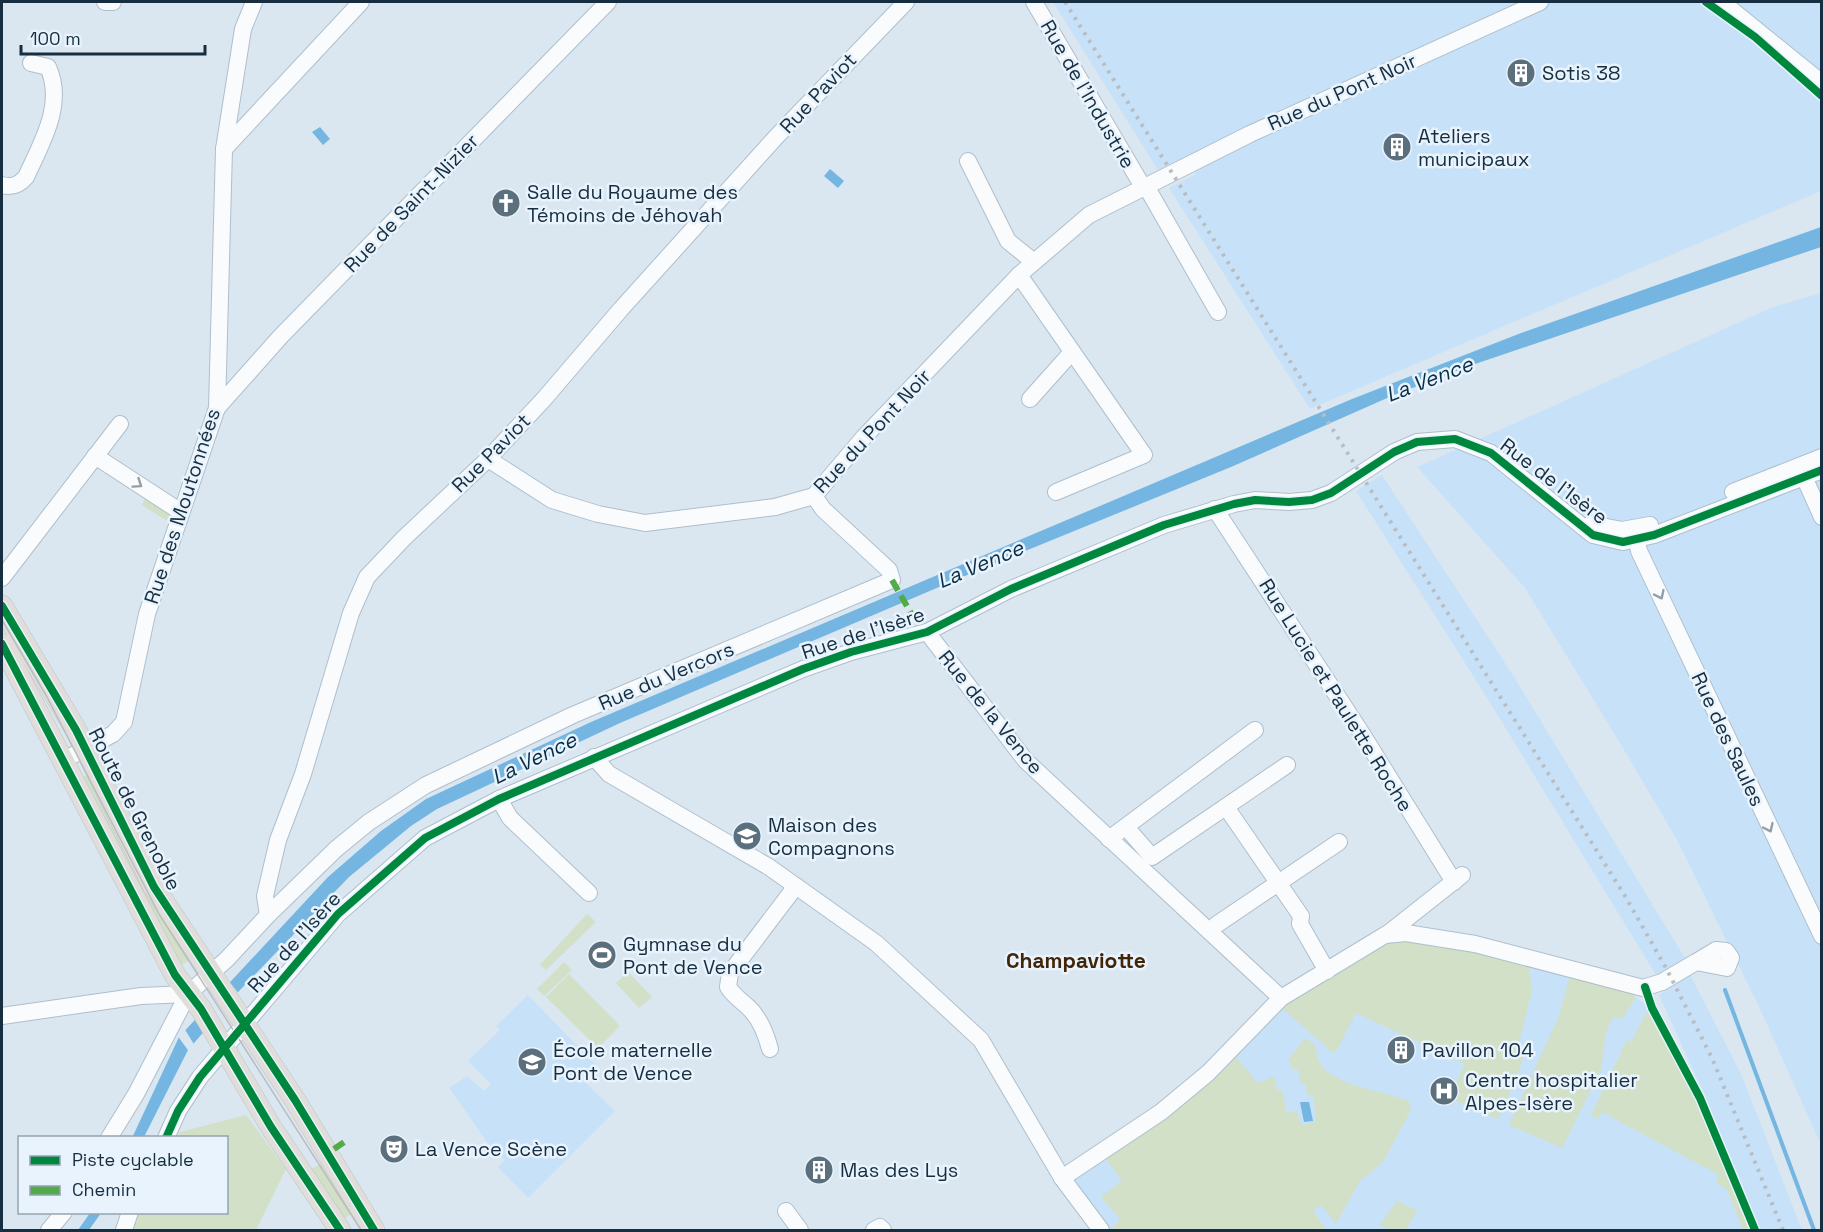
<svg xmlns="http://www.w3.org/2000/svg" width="1823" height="1232" font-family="'Space Grotesk',sans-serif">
  <rect width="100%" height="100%" fill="#dae7f1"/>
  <!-- built -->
  <g fill="#c7e2f8">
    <path d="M1053,2H1821V191L1310,409L1169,188L1196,174L1186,156L1158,170Z"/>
    <path d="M1821,293V1145L1761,1011L1677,840L1620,743L1525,588L1417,467L1773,307Z"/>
    <path d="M1382,475L1511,672L1685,958L1656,975L1484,693L1356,491Z"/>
    <path d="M1427,941L1621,987L1649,1007L1696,1100L1749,1230H1107L1071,1179L1207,1083L1288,1003Z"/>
    <path d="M1690,974L1742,1076L1802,1230H1759L1705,1096L1659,995Z"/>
    <path d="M528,995L595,1064L581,1078L615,1111L528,1198L498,1167L505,1160L487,1142L449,1088L467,1076L484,1091L491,1084L468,1061L500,1030L496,1026Z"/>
  </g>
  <!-- green -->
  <g fill="#d1e0c6">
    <path d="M148,492L172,509L167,521L142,505Z"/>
    <path d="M89,774L196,957L179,966L79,778Z"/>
    <path d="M587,914L596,922L546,970L540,965Z"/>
    <path d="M1405,940L1427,941L1528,963L1532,990L1519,1043L1525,1052L1514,1084L1498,1119L1449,1098L1465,1064L1356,1013L1337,1050L1332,1052L1283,1009L1288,1003L1386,943Z"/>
    <path d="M564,962L572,970L544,996L537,989Z"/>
    <path d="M628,972L652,997L639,1008L616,983Z"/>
    <path d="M569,974L620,1026L598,1048L546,997Z"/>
    <path d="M1570,975L1621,987L1636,997L1622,1019L1613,1017L1606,1033L1601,1070L1562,1148L1509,1125L1559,1016Z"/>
    <path d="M1649,1007L1696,1100L1749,1230H1743L1727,1190L1716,1182L1719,1175L1602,1112L1598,1119L1591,1115L1627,1040L1631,1042Z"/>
    <path d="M1305,1038L1315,1045C1316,1050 1317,1058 1320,1063C1331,1085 1387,1092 1409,1101L1411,1110L1383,1162L1360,1181L1336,1224L1321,1205L1313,1210L1326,1230H1110L1120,1219L1101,1197L1122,1181L1102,1154L1235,1056L1258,1083L1274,1076L1277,1090H1282L1287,1113L1296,1111L1302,1125L1316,1121L1313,1095H1307L1306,1084H1301L1298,1069L1292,1070L1291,1063L1287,1061Z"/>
    <path d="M246,1115L286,1169L256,1230H131L139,1213L226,1212V1138L177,1137L180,1132Z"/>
    <path d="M327,1160L355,1211L341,1221L307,1172Z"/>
    <path d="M1397,1201L1417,1210L1406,1230H1390L1380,1225Z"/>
  </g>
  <!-- water -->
  <g fill="#74b5e2">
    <path d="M320,127L330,139L323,145L312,132Z"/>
    <path d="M830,169L844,181L838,188L824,176Z"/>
    <path d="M1821,227V247L1475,364L1394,395L1231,467L986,567L620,723L437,809L411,826L349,877L240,990L188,1050L144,1137L132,1138L179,1037L328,877L381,831L426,799L591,722L1352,399L1521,333Z"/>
    <path d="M1300,1102H1309L1313,1121L1304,1122Z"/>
    <path d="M90,1213H101L89,1230H78Z"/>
  </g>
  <!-- pier -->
  <g fill="#dae7f1">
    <path d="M228,980L240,995L205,1035L194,1019Z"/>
    <path d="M184,1028L195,1046L190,1053L177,1035Z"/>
  </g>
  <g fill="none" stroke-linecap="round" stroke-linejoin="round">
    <!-- stream -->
    <path stroke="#74b5e2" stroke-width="4" d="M1725,990L1814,1230"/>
    <!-- minor casing -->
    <g stroke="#aebfcc" stroke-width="18">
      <g id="minor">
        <path d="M105,2H113"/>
        <path d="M1034,2L1143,187"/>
        <path d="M1722,2L1822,83"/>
        <path d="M224,149L361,2"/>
        <path d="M968,161L1008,241L1034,262"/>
        <path d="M2,185C12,188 19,185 26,177C42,142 65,104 48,67L31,63"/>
        <path d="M1146,186L1218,312"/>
        <path d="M1019,275L1144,455L1056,492"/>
        <path d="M1030,399L1072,352"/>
        <path d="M217,408L281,336L608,2"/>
        <path d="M95,456L181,512"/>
        <path d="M488,459L552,500L598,514L645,523L775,507L814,496L864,437L1019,275L1089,215L1250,134L1540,2"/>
        <path d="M1804,477L1822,517"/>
        <path d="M1733,492L1822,457"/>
        <path d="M1215,509L1364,737L1454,882"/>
        <path d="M1591,524L1622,530L1650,525"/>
        <path d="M1642,533L1637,541L1639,551L1822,936"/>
        <path d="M2,578L120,424"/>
        <path d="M927,632L1026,761L1281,998"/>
        <path d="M594,757L609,774L769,867L876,943L981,1040L1062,1178L1101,1230"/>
        <path d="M62,761L113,734L124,722L147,614L217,408L224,149L243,29L254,2"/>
        <path d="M499,799L510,818L589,893"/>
        <path d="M1226,807L1301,916L1300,924L1327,971"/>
        <path d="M1132,834L1152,857L1287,765"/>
        <path d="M1109,839L1255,730"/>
        <path d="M268,915L336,849L369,822L426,785L573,715L892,580L889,570L823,509L814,496"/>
        <path d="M1216,925L1339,842"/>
        <path d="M1386,935L1462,875"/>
        <path d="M2,1016L141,996L188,994"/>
        <path d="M770,1049C766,1034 760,1018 748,1007C740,1000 734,996 728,987L730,973L796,886"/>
        <path d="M109,1138L136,1094L188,994L227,959L268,915L265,896L278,840L303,774L351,613L367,577L404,538L488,459L544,399L621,309L777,136L906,2"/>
        <path d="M166,1138L178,1111L200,1077L338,914L425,838L499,799L803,669L851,652L927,632L1011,589L1164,525L1234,504L1255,500L1289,502L1312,500L1331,493L1394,452L1417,442L1455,439L1491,453L1593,535L1623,542L1654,535L1822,470"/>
        <path d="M1062,1178L1161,1112L1208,1073L1281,998L1385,935L1406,933L1475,944L1643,988L1662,982L1696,962L1727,968L1731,958L1726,951L1716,950L1696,962"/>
        <path d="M786,1211L800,1230"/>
        <path d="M49,1230L64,1212"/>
        <path d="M124,1230L130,1212"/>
        <path d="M874,1230L880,1227L883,1230"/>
      </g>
    </g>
    <!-- major casing -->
    <g stroke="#bac4cc" stroke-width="22">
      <g id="major">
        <path d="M2,606L76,730L154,887L295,1100L374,1230"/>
        <path d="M2,644L175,975L201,1009L271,1127L340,1230"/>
      </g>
    </g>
    <!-- minor -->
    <use href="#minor" stroke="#f9fbfd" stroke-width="16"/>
    <!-- major -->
    <use href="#major" stroke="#e1ddd8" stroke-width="21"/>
    <!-- tram -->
    <path stroke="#b9bdc1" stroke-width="1.5" d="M2,620L47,697L159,914L361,1230"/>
    <!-- rail -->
    <path stroke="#b9bdc1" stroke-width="4" stroke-dasharray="3 6" stroke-linecap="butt" d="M1065,2L1625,896L1666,968L1712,1058L1783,1230"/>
    <!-- quiet -->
    <g stroke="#51ab46" stroke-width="6" stroke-dasharray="12 6" stroke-linecap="butt">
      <path d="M892,580L912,615"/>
      <path d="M334,1149L349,1139"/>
    </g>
    <!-- cycleway casing -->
    <g stroke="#e8f3fd" stroke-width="11">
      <g id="cycleway">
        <path d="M1706,2L1755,37L1822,96"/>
        <path d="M2,606L76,730L154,887L295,1100L374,1230"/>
        <path d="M2,644L175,975L201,1009L271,1127L340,1230"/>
        <path d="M1645,987L1652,1008L1700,1098L1755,1230"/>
        <path d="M166,1138L178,1111L200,1077L338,914L425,838L499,799L803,669L851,652L927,632L1011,589L1164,525L1234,504L1255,500L1289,502L1312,500L1331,493L1394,452L1417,442L1455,439L1491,453L1593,535L1623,542L1654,535L1822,470"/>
      </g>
    </g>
    <!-- cycleway -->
    <use href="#cycleway" stroke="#00873e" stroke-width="8"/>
  </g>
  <!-- one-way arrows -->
  <defs><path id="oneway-chevron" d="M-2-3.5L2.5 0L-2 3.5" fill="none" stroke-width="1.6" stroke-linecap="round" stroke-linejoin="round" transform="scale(1.5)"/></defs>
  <g stroke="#939fa8">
    <use href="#oneway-chevron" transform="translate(138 484) rotate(34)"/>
    <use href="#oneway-chevron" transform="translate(1660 595) rotate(65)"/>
    <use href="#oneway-chevron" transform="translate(1769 828) rotate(65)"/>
  </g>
  <!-- icons -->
  <defs>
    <g id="building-disc" transform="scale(1.5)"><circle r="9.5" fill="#5b6f7d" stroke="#e8f3fd"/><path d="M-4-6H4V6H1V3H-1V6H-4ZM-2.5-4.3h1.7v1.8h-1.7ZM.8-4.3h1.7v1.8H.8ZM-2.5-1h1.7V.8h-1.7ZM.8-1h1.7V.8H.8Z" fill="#fff"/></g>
    <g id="church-disc" transform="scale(1.5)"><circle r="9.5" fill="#5b6f7d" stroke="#e8f3fd"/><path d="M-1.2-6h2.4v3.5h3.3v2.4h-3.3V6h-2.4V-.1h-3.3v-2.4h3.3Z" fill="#fff"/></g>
    <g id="school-disc" transform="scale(1.5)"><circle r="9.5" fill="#5b6f7d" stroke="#e8f3fd"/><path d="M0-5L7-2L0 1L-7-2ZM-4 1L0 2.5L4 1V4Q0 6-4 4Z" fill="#fff"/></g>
    <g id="stadium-disc" transform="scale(1.5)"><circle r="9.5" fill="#5b6f7d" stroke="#e8f3fd"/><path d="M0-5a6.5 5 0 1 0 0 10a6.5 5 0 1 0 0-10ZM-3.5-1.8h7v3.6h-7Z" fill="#fff"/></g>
    <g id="hospital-disc" transform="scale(1.5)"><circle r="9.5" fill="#5b6f7d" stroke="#e8f3fd"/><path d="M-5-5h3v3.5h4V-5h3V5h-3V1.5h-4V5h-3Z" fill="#fff"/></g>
    <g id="theatre-disc" transform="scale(1.5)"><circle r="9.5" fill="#5b6f7d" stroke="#e8f3fd"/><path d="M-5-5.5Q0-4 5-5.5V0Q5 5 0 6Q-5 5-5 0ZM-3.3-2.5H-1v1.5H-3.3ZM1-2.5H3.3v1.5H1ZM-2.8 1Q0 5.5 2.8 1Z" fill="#fff"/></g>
  </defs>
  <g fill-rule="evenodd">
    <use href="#building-disc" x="1521" y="73"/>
    <use href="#building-disc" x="1397" y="147"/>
    <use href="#church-disc" x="506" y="203"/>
    <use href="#school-disc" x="747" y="836"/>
    <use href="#stadium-disc" x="602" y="955"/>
    <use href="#building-disc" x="1401" y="1050"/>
    <use href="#school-disc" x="532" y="1062"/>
    <use href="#hospital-disc" x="1444" y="1091"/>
    <use href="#theatre-disc" x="394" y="1149"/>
    <use href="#building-disc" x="819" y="1170"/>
  </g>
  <g text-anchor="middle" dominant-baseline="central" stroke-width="5" stroke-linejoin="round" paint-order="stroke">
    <!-- poi labels -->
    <g font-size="20" fill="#162e3f" stroke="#e8f3fd" text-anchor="start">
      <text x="1542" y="73">Sotis 38</text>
      <text x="1418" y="136">Ateliers<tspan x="1418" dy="23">municipaux</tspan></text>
      <text x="527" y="192">Salle du Royaume des<tspan x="527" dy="23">Témoins de Jéhovah</tspan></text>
      <text x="768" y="825">Maison des<tspan x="768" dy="23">Compagnons</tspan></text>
      <text x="623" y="944">Gymnase du<tspan x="623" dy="23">Pont de Vence</tspan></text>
      <text x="553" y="1050">École maternelle<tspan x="553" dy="23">Pont de Vence</tspan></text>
      <text x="1422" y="1050">Pavillon 104</text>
      <text x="1465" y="1080">Centre hospitalier<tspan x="1465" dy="23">Alpes-Isère</tspan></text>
      <text x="415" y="1149">La Vence Scène</text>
      <text x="840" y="1170">Mas des Lys</text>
    </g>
    <!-- street labels -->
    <g font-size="20" fill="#162e3f" stroke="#e8f3fd">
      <text transform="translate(1342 92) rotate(-24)">Rue du Pont Noir</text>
      <text transform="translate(818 93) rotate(-47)">Rue Paviot</text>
      <text transform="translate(1088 94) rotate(60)">Rue de l'Industrie</text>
      <text transform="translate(411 203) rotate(-46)">Rue de Saint-Nizier</text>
      <text transform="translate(872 431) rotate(-47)">Rue du Pont Noir</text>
      <text transform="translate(491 453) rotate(-45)">Rue Paviot</text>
      <text transform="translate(1554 481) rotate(37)">Rue de l'Isère</text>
      <text transform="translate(182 506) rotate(-72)">Rue des Moutonnées</text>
      <text transform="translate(863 633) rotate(-18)">Rue de l'Isère</text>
      <text transform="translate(666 676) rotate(-23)">Rue du Vercors</text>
      <text transform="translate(1336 695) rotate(58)">Rue Lucie et Paulette Roche</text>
      <text transform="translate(991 712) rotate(51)">Rue de la Vence</text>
      <text transform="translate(1728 739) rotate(65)">Rue des Saules</text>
      <text transform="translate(135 809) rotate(63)">Route de Grenoble</text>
      <text transform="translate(294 942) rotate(-48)">Rue de l'Isère</text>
    </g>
    <!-- water labels -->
    <g font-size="21" font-style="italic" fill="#072d45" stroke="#e8f3fd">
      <text transform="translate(1429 379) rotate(-21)">La Vence</text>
      <text transform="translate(980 564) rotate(-23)">La Vence</text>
      <text transform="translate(534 758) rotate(-26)">La Vence</text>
    </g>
    <!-- neighbourhood labels -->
    <g font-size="21" font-weight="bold" fill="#422507" stroke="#e8f3fd">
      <text x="1076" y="960">Champaviotte</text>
    </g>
  </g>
  <!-- border -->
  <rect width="1823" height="1232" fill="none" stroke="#162e3f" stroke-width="6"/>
  <!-- legend -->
  <rect x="18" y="1136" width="210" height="78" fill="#e8f3fd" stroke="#94a4b1" stroke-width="1.5"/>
  <rect x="30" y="1156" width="30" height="9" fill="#00873e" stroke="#94a4b1" stroke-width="1.5"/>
  <text x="72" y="1166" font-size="18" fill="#162e3f">Piste cyclable</text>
  <rect x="30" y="1186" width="30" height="9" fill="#51ab46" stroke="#94a4b1" stroke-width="1.5"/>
  <text x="72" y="1196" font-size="18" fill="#162e3f">Chemin</text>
  <!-- scale -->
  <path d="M21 45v9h184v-9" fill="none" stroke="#162e3f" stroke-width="3"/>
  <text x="30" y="45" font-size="18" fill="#162e3f" stroke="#e8f3fd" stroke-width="4.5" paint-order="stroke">100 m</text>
</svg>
